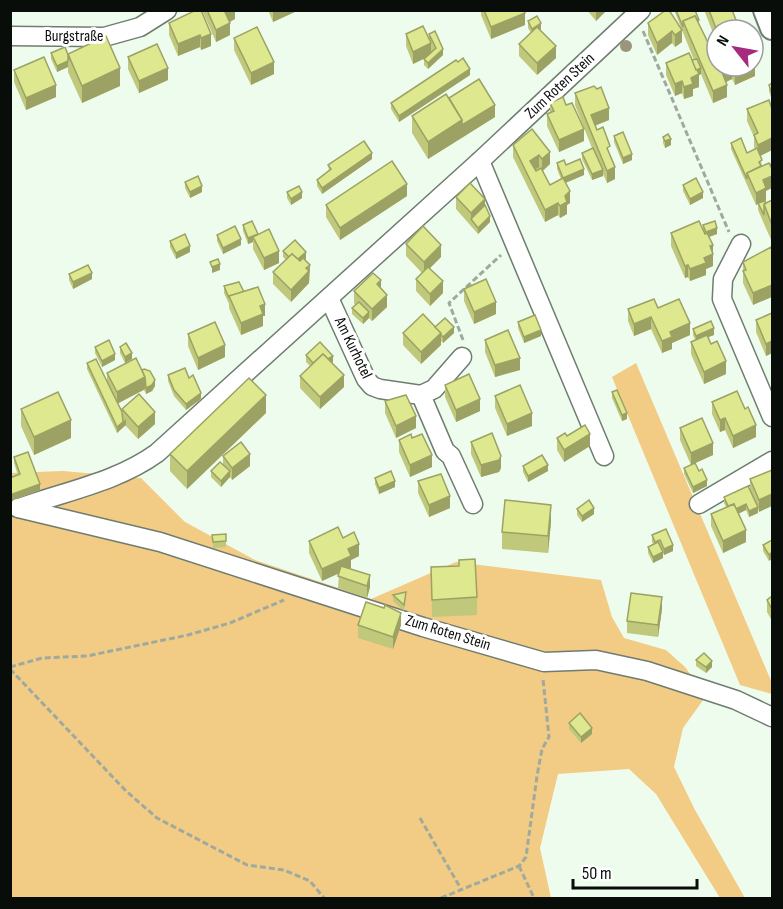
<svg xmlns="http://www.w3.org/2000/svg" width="783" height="909" font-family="'Sofia Sans Condensed',sans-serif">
  <rect width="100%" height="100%" fill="#eefcee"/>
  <!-- green -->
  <g fill="#f2cb84">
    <path d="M636,363L772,683V694L740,685L612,377Z"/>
    <path d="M63,471L141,478L185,522L255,560L371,599L456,562L601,580L612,617L624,638L666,650L685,667L706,696L683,728L674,767L695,810L745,898H720L656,794L629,769L558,774L540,848L551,898H11L10,473Z"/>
  </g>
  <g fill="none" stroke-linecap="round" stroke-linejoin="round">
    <!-- minor casing -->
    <g stroke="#6f7c70" stroke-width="21">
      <g id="minor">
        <path d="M10,36L104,37L140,27L167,10"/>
        <path d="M480,161L604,456"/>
        <path d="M741,244L723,279L722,299L772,417"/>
        <path d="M329,298L366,379L372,386L380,389L421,395L434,389L462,357"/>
        <path d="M421,395L445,451L451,456L473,504"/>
        <path d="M699,504L772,461"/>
        <path d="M18,508L160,542L423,627L544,662L596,660L647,671L736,700L772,717"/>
        <path d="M19,508C66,491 117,482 157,453L480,161L641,10"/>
      </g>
    </g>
    <!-- tertiary casing -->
    <g stroke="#6f7c70" stroke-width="26">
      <path id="tertiary" d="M765,10L772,28"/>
    </g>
    <!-- path -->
    <g stroke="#9faa9f" stroke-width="3" stroke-dasharray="6 3" stroke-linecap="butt">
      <path d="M643,31L729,232"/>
      <path d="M463,340L449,303L501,255"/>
      <path d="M10,667L42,658L87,656L188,635L230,623L284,600"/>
      <path d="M10,669L126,791L157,818L247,865L284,870L310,881L324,898"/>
      <path d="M420,818L461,889"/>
      <path d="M519,866L534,898"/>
      <path d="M441,898L519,866L526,857L537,776L542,749L549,737L543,679"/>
    </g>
    <!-- minor -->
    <use href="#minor" stroke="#fff" stroke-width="18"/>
    <!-- tertiary -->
    <use href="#tertiary" stroke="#fff" stroke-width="22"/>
  </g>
  <!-- trees -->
  <circle fill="#9a967c" cx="626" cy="46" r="6"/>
  <!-- wall -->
  <g fill="#bfc87b">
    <path d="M196,10L211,46L201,50L200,47L178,56L169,35V23Z"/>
    <path d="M202,10H235V19L230,22V35L216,42Z"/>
    <path d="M268,10H299L273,22Z"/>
    <path d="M481,10H524L525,25L491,39L481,15Z"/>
    <path d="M587,10H607L596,21Z"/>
    <path d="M674,10H695L699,24L717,66H753L755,76L735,85L732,79L726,82L727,97L713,103L701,74L699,75V87L693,89V96L684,99L682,93L675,96L666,75V63L694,60Z"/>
    <path d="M704,10H732L717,30V43Z"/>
    <path d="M528,21L541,29L540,30L556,58L537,75L519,56V44L531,33L528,28Z"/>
    <path d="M648,23L682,30V42L675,47L672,43L657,55L648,35Z"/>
    <path d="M406,34L429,39V34L443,55L428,69L424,65V59L426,58L413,64L406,46Z"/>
    <path d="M234,38L274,74L251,85L234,50Z"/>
    <path d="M51,53L68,54L120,86L82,103L68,72V67L57,72L51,59Z"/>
    <path d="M128,57L168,80L139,93L128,69Z"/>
    <path d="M458,62L470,75L399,122L391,109V103Z"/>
    <path d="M14,70L56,97L26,110L14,82Z"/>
    <path d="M772,83V100L769,91V85Z"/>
    <path d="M575,93L609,120L595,126L610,155L615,179L607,183L603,174V176L592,180L582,159V153L592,148L575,105Z"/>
    <path d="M449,98L495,117L428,159L412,133V116Z"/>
    <path d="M550,103L584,141L559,152L547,126V114L550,112Z"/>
    <path d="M747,109H772V150L760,156L762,166L771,167L772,163L766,191V200L765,201L766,203L772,200V242L758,210V204L756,205L731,149V143L747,153L755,149L754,147V137L747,121Z"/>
    <path d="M532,129L550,164L543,171L550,185L561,179L557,169V163L566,165L584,175L565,183L570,203L567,205V214L560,218L558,215L545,222L513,157V145Z"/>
    <path d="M614,136L632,160L623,164L614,142Z"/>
    <path d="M663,137L671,145L665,148L663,143Z"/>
    <path d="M372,159L322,194L317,186V180L329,171L328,165Z"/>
    <path d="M185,182L202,192L190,198L185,188Z"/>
    <path d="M683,185L703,198L690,205L683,191Z"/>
    <path d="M287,192L302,198L291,205L287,198Z"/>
    <path d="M407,196L340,240L326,217V205Z"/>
    <path d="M456,197L485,205L490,222L478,234L456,209Z"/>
    <path d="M243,225L258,235L279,263L264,270L253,249V242L248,244L243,231Z"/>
    <path d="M703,225L717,234L709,237L713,245V266L706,269V275L690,281L688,277L685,278L671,246V233L703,231Z"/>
    <path d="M217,235L241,245L223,254L217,241Z"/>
    <path d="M170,241L190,252L176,259L170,247Z"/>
    <path d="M406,244L441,257L430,268L443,293L430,306L416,291V279L422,273L406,256Z"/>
    <path d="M772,250L753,305L743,283V262Z"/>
    <path d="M283,251L306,259L304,260L310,265L309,283L291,302L273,284V272L286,260L283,257Z"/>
    <path d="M69,274L92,279L73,289L69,280Z"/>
    <path d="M224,286L244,292L265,316H263V326L241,335L229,308V304L224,293Z"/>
    <path d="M381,288L387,307L372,321L369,318L363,324L352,314V308L355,305L354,303V291Z"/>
    <path d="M464,289L496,314L474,324L464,301Z"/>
    <path d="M658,308L690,335L672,343V349L662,353L651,329L634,336L628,321V309Z"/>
    <path d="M772,313V353L766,356L756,332V320Z"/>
    <path d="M518,322L541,336L524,343L518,328Z"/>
    <path d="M693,329L714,335L708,337L726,374L704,384L691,354V342L695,340L693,335Z"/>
    <path d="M403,333H454L443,343L441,341V345L421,364L403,345Z"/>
    <path d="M188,334L225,357L198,370L188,346Z"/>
    <path d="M485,340L520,370L495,377L485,352Z"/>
    <path d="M95,347L115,360L102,367L95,353Z"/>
    <path d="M120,347L132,359L125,363L120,353Z"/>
    <path d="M306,355L333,362L332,363L344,387L320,409L300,388V376L310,366L306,362Z"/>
    <path d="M87,363L107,383V373L155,386L152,391L146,394L144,390L118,403L122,412V409L155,424L138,439L125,425L117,433L87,369Z"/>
    <path d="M168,375L189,378L201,399L186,410L174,396L168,381Z"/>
    <path d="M445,385L480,411L456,422L445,397Z"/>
    <path d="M612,392L627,419L622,421L612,398Z"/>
    <path d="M495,396L532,426L507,436L495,408Z"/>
    <path d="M385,401L416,428L396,438L385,413Z"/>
    <path d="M712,402L756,437L733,448L725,430L720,432L712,414Z"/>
    <path d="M21,409L71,438L34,455L21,426Z"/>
    <path d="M266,413L187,489L170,471V454Z"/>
    <path d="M680,428L713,455L691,465L680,440Z"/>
    <path d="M567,436L590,446L564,462L557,450V438Z"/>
    <path d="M412,438L432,467L410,477L399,452V440Z"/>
    <path d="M471,442L501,468L499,472L481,477L471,454Z"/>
    <path d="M223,456L250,466L232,480L230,477L221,487L211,477V471L223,464Z"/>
    <path d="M14,457L40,490L10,501V478L18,475L14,463Z"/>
    <path d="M523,466L548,471L528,482L523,472Z"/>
    <path d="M684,468L699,471L707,486L693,493L684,474Z"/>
    <path d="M772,470L759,512L758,509V513L749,517L746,510L738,514L746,542L723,553L711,526V514L726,507L724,503V497L750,490V479Z"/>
    <path d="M375,478L395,487L379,494L375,484Z"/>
    <path d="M418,481L450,508L429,517L418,493Z"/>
    <path d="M577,509L594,514L582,522L577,515Z"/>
    <path d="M551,522L548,553L502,549V532Z"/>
    <path d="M666,529L673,551L664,555L663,553V558L653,563L648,553V547L653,544L652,542V535Z"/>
    <path d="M226,534V547L213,548L212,535Z"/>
    <path d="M343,538L359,556L351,560V568H350L370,587L367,598L338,588L339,573L322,581L309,553V541Z"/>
    <path d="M772,540L769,561L763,551V545Z"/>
    <path d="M431,567L477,597V615L432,617Z"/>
    <path d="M393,595L406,598L404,611L393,601Z"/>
    <path d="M772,596V621L767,612V600Z"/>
    <path d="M662,609L658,637L627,633V621Z"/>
    <path d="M358,625H401L393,649L358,638Z"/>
    <path d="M696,660L712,667L706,673L696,666Z"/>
    <path d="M569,723L592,734L581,743L569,729Z"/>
  </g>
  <!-- shaded-wall -->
  <g fill="#9ba264">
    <path d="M228,10H235V19L225,24V12Z"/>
    <path d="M273,10H299L273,22Z"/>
    <path d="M596,10H607L596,21Z"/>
    <path d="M525,13V25L491,39V27Z"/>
    <path d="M230,23V35L216,42V30Z"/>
    <path d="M541,23V29L532,35V29Z"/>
    <path d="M682,30V42L675,47V35Z"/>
    <path d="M672,31V43L657,55V43Z"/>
    <path d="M211,34V46L201,50V38Z"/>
    <path d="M200,35V47L178,56V44Z"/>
    <path d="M431,43V55L413,64V52Z"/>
    <path d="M556,46V58L537,75V63Z"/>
    <path d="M443,49V55L428,69V63Z"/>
    <path d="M68,61V67L57,72V66Z"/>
    <path d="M274,62V74L251,85V73Z"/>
    <path d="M753,64H755V76L735,85V73L749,66H753Z"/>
    <path d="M732,67V79L722,84V72Z"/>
    <path d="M120,68V86L82,103V86Z"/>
    <path d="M168,68V80L139,93V81Z"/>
    <path d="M701,68V74L699,75V87L693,89V96L684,99V87L691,78L695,70Z"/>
    <path d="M470,69V75L399,122V116Z"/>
    <path d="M682,81V93L675,96V84Z"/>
    <path d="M56,85V97L26,110V98Z"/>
    <path d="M727,85V97L713,103V91Z"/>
    <path d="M495,105V117L428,159V142L462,120Z"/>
    <path d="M609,108V120L591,127V115Z"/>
    <path d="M584,129V141L559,152V140Z"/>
    <path d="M772,138V150L758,157V145Z"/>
    <path d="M671,139V145L665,148V141Z"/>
    <path d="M550,152V164L542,171V159Z"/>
    <path d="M372,153V159L322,194V188Z"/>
    <path d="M632,154V160L623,164V158Z"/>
    <path d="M539,155V167L530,173V161Z"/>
    <path d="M615,167V179L607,183V171Z"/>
    <path d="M584,169V175L563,184V178Z"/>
    <path d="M603,170V176L592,180V174Z"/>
    <path d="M772,176V188L766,191V200L756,205V193L763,180Z"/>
    <path d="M407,184V196L340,240V228Z"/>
    <path d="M202,186V192L190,198V192Z"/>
    <path d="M570,191V203L567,205V214L560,218V206L565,196Z"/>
    <path d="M302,192V198L291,205V199Z"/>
    <path d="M703,192V198L690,205V199Z"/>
    <path d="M485,199V211L471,219V213Z"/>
    <path d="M558,203V215L545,222V210Z"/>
    <path d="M490,216V222L478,234V228Z"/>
    <path d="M717,228V234L706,238V232Z"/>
    <path d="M258,234L253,237V242L248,244V238Z"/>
    <path d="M241,239V245L223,254V248Z"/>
    <path d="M441,245V257L424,274V262Z"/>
    <path d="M713,245V266L706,269V275L690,281V269L704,258L710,246Z"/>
    <path d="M190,246V252L176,259V253Z"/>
    <path d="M279,251V263L264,270V258Z"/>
    <path d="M306,252V259L295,268V262Z"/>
    <path d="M220,264V270L212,273V267Z"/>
    <path d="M310,265L309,283L291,302V290Z"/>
    <path d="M688,265V277L685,278V266Z"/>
    <path d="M92,273V279L73,289V282Z"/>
    <path d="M381,280V292L377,284Z"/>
    <path d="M443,281V293L430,306V294Z"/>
    <path d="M772,285V297L753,305V293Z"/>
    <path d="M387,295V307L372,321V309Z"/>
    <path d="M496,302V314L474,324V312Z"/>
    <path d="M265,304V316H263V326L241,335V323L260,306Z"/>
    <path d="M369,312V318L363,324V318Z"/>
    <path d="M651,317V329L634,336V324Z"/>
    <path d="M690,323V335L672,343V349L662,353V341L670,332Z"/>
    <path d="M454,327V333L443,343V337Z"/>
    <path d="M714,328V335L696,342V336Z"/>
    <path d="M541,330V336L524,343V337Z"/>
    <path d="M441,333V345L421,364V352Z"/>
    <path d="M772,341V353L766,356V344Z"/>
    <path d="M225,345V357L198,370V358Z"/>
    <path d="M132,353V359L125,363V357Z"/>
    <path d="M115,354V360L102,367V361Z"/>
    <path d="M333,356V362L316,372V366Z"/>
    <path d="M520,358V370L495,377V365Z"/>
    <path d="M726,361V374L704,384V372Z"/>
    <path d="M344,375V387L320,409V397Z"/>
    <path d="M145,377V389L117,404V392Z"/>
    <path d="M155,380V386L152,391L146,394V388Z"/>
    <path d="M201,393V399L186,410V404Z"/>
    <path d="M266,395V413L187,489V471Z"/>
    <path d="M480,399V411L456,422V410Z"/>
    <path d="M155,412V424L138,439V427Z"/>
    <path d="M532,413V426L507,436V424Z"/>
    <path d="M627,413V419L622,421V415Z"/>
    <path d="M416,416V428L396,438V426Z"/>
    <path d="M725,418V430L720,432V420Z"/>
    <path d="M126,419V425L117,433V427Z"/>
    <path d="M71,420V438L34,455V437Z"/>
    <path d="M756,425V437L733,448V436Z"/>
    <path d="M590,434V446L564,462V450Z"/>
    <path d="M713,443V455L691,465V453Z"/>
    <path d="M250,454V466L232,480V468Z"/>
    <path d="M432,455V467L410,477V465Z"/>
    <path d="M501,456V468L499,472L481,477V465Z"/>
    <path d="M548,465V471L528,482V476Z"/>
    <path d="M230,471V477L221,487V481Z"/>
    <path d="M707,480V486L693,493V487Z"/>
    <path d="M395,481V487L379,494V488Z"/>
    <path d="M40,484V490L10,501V495Z"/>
    <path d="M772,494V506L759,512V500Z"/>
    <path d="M450,496V508L429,517V505Z"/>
    <path d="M746,504V510L731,517V511Z"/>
    <path d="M551,505V522L548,553V536Z"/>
    <path d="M758,507V513L749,517V511Z"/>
    <path d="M594,508V514L582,522V516Z"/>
    <path d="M746,530V542L723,553V541Z"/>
    <path d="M359,544V556L351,560V568L322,581V569L348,549Z"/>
    <path d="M673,545V551L664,555V549Z"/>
    <path d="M663,552V558L653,563V557Z"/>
    <path d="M772,552V559L769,561V555Z"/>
    <path d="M370,575V587L367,598V586Z"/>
    <path d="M662,597V609L658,637V625Z"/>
    <path d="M401,613V625L393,649V637Z"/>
    <path d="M712,661V667L706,673V667Z"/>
    <path d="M592,728V734L581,743V737Z"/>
  </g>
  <!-- building -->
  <g fill="#dee88f" stroke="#9ba264" stroke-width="1.5">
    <path d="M196,10H201L211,34L201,38L200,35L178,44L169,23Z"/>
    <path d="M207,10H228L225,12L230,23L216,30Z"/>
    <path d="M484,10H524L525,13L491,27Z"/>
    <path d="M666,10H669L682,30L675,35L672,31L657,43L648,23Z"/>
    <path d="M676,10H695L699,20L698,21L695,16L683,21V27Z"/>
    <path d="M709,10H732L740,30H717V31Z"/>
    <path d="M537,16L541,23L532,29L528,21Z"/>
    <path d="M695,16L717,61V66H749L735,73L732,67L722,72L727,85L713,91L683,21Z"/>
    <path d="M423,26L431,43L413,52L406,34Z"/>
    <path d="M257,27L274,62L251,73L234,38Z"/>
    <path d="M537,27L556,46L537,63L519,44Z"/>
    <path d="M435,31L443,49L428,63L424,59L436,48L429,34Z"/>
    <path d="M106,36L120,68L82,86L68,54Z"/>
    <path d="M157,44L168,68L139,81L128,57Z"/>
    <path d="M65,47L70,60L68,54V61L57,66L51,53Z"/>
    <path d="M689,53L699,74L691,78L693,84L684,87L682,81L675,84L666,63Z"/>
    <path d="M44,57L56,85L26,98L14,70Z"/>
    <path d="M463,58L470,69L399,116L391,103L456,60L458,62Z"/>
    <path d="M697,59L701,68L696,70L692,60Z"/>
    <path d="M479,79L495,105L462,125V120L449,98Z"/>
    <path d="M772,83V94L769,85Z"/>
    <path d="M594,86L597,89L601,87L609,108L591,115L597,130L603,127L610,146L607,148L615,167L607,171L575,93Z"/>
    <path d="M446,94L462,120L428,142L412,116Z"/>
    <path d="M563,97L566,105L572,103L584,129L559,140L547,114L554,111L550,103Z"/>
    <path d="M769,100L772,109V138L758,145L754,135L758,133L747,109Z"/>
    <path d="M532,129L550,152L542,159L539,155L530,161L536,171L541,168L550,185L563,178L570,191L565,196L567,202L560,206L558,203L545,210L513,145Z"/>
    <path d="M623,132L632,154L623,158L614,136Z"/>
    <path d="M668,134L671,139L665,141L663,137Z"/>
    <path d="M741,138L747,153L757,148L762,160L759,162L761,166L747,173V179L731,143Z"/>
    <path d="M364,141L372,153L322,188L317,180L331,169L328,165Z"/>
    <path d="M593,148L603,170L592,174L582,153Z"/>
    <path d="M580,159L584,169L563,178L557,163L564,160L566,165Z"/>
    <path d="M392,161L407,184L340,228L326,205Z"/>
    <path d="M769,163L772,169L771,164L772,163V176L763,180L766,188L756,193L747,173Z"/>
    <path d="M198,176L202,186L190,192L185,182Z"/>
    <path d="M696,178L703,192L690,199L683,185Z"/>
    <path d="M470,183L485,199L471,213L456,197Z"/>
    <path d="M299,186L302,192L291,199L287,192Z"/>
    <path d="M772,200V225L764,204Z"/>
    <path d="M765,201L766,203L764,204V215L758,203Z"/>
    <path d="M485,205L490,216L478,228L471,219Z"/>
    <path d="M252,221L258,234L248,238L243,225Z"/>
    <path d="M699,221L705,234L707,233L713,245L710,246L713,254L704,258L706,263L690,269L688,265L685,266L671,233Z"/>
    <path d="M715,221L717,228L706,232L703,225Z"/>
    <path d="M235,226L241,239L223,248L217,235Z"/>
    <path d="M423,226L441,245L424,262L406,244Z"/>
    <path d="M269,229L279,251L264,258L253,237Z"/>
    <path d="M185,234L190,246L176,253L170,241Z"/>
    <path d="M295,240L306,252L298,259L292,254L289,257L283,251Z"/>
    <path d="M771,247L772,250V285L753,293L743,271L746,270L743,262Z"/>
    <path d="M292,254L300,261L303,258L310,265L306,268L309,271L291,290L273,272Z"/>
    <path d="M218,259L220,264L212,267L210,262Z"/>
    <path d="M88,265L92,273L73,282L69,274Z"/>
    <path d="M428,267L443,281L430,294L416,279Z"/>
    <path d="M373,273L381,280L377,284L387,295L372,309L354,291Z"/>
    <path d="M486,279L496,302L474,312L464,289Z"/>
    <path d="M239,282L244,292L229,296V298L224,286Z"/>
    <path d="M258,287L265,304L260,306L263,314L241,323L229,296Z"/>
    <path d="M654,299L658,308L679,299L690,323L670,332L672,337L662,341L651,317L634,324L628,309Z"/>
    <path d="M359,302L369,312L363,318L352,308Z"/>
    <path d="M772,313V341L766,344L756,320Z"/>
    <path d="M423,314L441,333L421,352L403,333Z"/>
    <path d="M535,315L541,330L524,337L518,322Z"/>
    <path d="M445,318L454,327L443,337L441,335V333L435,327Z"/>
    <path d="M711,321L714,328L696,336L693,329Z"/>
    <path d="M215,322L225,345L198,358L188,334Z"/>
    <path d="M508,330L520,358L495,365L485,340Z"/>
    <path d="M707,335L711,344L717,341L726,361L704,372L691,342Z"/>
    <path d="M109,340L115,354L102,361L95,347Z"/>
    <path d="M320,342L333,356L328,359L323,354L313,363L306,355Z"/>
    <path d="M126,343L132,353L125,357L120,347Z"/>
    <path d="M323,354L344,375L320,397L300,376Z"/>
    <path d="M136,358L145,377L117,392L107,373Z"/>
    <path d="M96,359L122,412L123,422L117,427L87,363Z"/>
    <path d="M185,368L189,378L193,375L201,393L186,404L174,390L168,375Z"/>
    <path d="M144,369L150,371L155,380L152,385L146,388L145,377L142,370Z"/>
    <path d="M469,374L480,399L456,410L445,385Z"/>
    <path d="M249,378L266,395L187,471L170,454Z"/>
    <path d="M520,385L532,413L507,424L495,396Z"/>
    <path d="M617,390L627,413L622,415L612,392Z"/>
    <path d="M737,391L745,409L748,407L756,425L733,436L725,418L720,420L712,402Z"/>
    <path d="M58,392L71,420L34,437L21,409Z"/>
    <path d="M139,394L155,412L138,427L122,409Z"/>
    <path d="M406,395L416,416L396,426L385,401Z"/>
    <path d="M702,418L713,443L691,453L680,428Z"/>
    <path d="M585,425L590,434L564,450L557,438L565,433L567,436Z"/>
    <path d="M492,433L501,456L499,460L481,465L471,442Z"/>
    <path d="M411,434L412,438L422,434L432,455L410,465L399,440Z"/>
    <path d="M241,442L250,454L232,468L223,456Z"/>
    <path d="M28,452L40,484L10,495V478L20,474L14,457Z"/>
    <path d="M542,455L548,465L528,476L523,466Z"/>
    <path d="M220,462L230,471L221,481L211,471Z"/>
    <path d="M695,463L699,471L702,469L707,480L693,487L684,468Z"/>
    <path d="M772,470V494L759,500L750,479Z"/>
    <path d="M391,471L395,481L379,488L375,478Z"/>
    <path d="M441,474L450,496L429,505L418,481Z"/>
    <path d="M748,486L758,507L749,511L746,504L736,509L734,504L728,506L724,497Z"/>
    <path d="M505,500L551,505L548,536L502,532Z"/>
    <path d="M589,500L594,508L582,516L577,509Z"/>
    <path d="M734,504L746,530L723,541L711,514Z"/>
    <path d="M338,527L343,538L354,532L359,544L348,549L351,556L322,569L309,541Z"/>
    <path d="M666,529L673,545L664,549L660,540L655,542L652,535Z"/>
    <path d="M226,534V541L213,542L212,535Z"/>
    <path d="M772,540V552L769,555L763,545Z"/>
    <path d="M658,542L663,552L653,557L648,547Z"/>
    <path d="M475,559L477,597L432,600L431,567L459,566V560Z"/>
    <path d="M341,566L370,575L367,586L338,576Z"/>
    <path d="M406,592L404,605L393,595Z"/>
    <path d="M631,593L662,597L658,625L627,621Z"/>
    <path d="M772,596V609L767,600Z"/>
    <path d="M366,602L384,608L385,605L401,613L393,637L358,625Z"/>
    <path d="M704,653L712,661L706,667L696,660Z"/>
    <path d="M580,713L592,728L581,737L569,723Z"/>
  </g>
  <g text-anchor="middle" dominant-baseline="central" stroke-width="6" stroke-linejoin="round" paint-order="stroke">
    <!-- street labels -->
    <g font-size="16" fill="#080d09" stroke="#fff">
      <text x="74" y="36">Burgstraße</text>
      <text transform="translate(560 86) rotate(-43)">Zum Roten Stein</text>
      <text transform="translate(353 348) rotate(64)">Am Kurhotel</text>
      <text transform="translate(448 633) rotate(17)">Zum Roten Stein</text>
    </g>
  </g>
  <!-- border -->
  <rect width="783" height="909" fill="none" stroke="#080d09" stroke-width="24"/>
  <!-- north arrow -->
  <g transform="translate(735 48) rotate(301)"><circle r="28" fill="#ffffff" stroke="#9c9e9d" stroke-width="1.5"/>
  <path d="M0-4.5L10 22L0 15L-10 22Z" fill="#a62a7d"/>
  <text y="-9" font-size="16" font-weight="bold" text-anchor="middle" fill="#080d09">N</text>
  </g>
  <!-- scale -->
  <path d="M573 879v9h124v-9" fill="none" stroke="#080d09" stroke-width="3"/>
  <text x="582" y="879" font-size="18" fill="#080d09" stroke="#ffffff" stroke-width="4.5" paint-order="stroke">50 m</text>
</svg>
